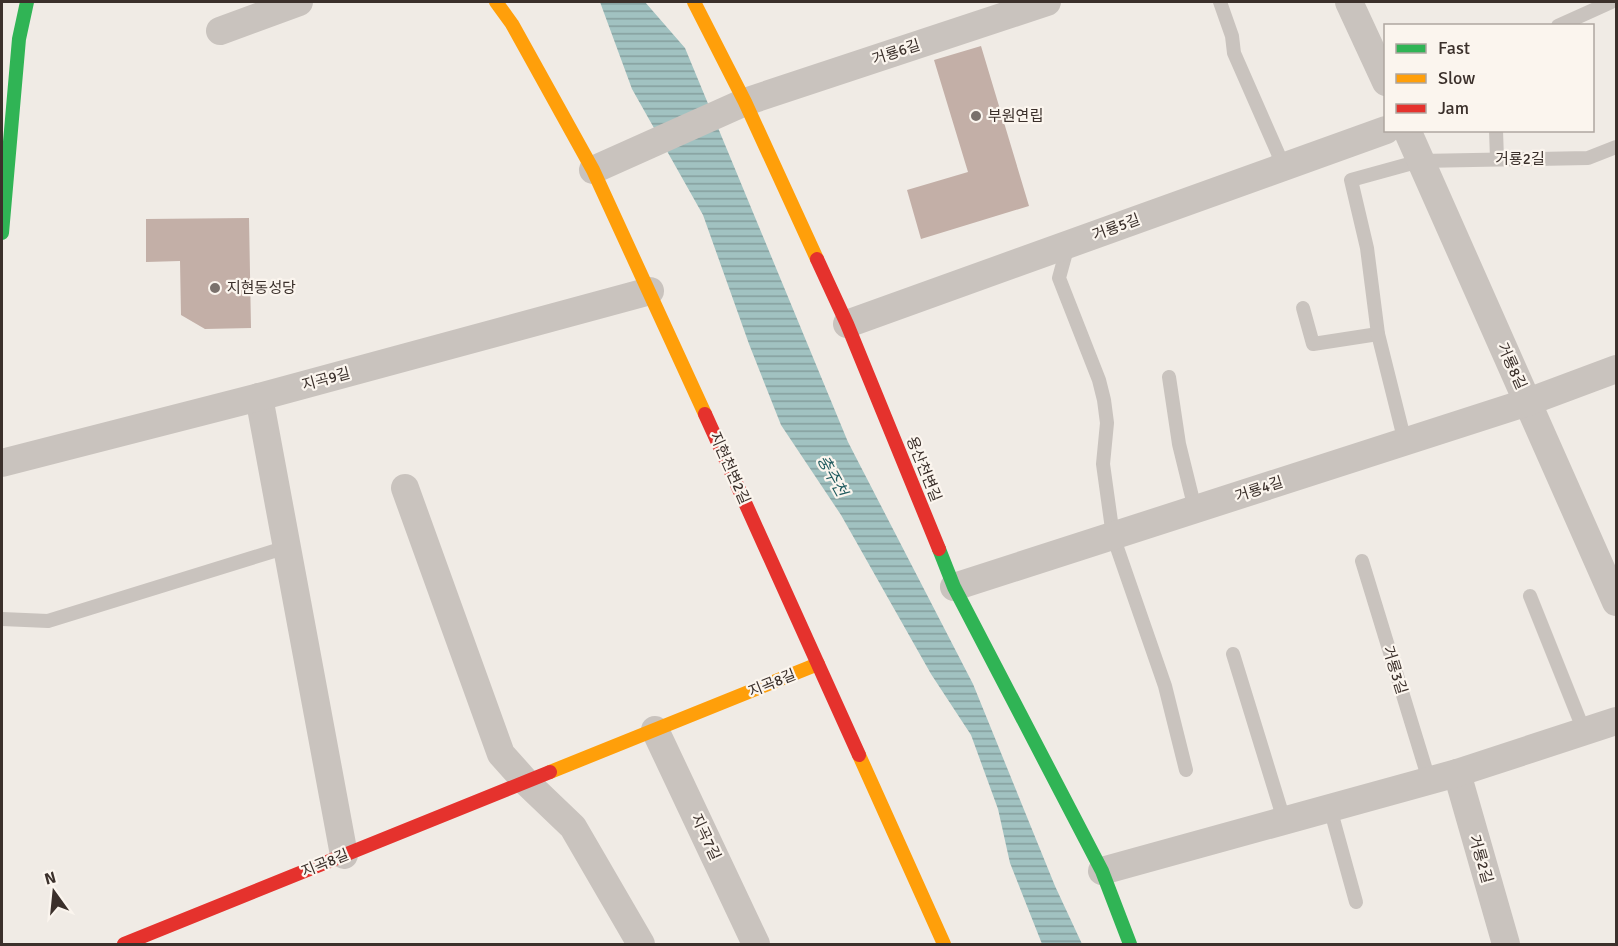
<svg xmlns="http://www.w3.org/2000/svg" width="1618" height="946" font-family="Signika,'Noto Sans KR',sans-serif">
  <defs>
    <pattern id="water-rules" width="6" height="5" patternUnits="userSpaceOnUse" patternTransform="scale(1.5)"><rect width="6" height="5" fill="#a1c2c1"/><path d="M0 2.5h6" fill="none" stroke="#849e9d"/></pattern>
  </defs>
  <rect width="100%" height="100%" fill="#f0ebe5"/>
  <!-- water -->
  <path fill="url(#water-rules)" d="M600,2H645L685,48L848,442L973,684L1055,886L1082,944H1042L1010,863L998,809L971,735L931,674L841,515L781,425L749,344L703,215L632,89Z"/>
  <!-- building -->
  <g fill="#c3afa7">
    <path d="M981,46L1029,206L921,239L907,190L968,172L934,60Z"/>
    <path d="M249,218L251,328L205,329L181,315L180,261L146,262V219Z"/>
  </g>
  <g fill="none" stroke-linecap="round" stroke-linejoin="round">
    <!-- lane -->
    <g stroke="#c9c3be" stroke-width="14">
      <path d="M1220,2L1232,36L1234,53L1284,167"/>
      <path d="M1558,26L1611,2"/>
      <path d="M1496,130L1497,159"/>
      <path d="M1068,245L1059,278L1099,380L1104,400L1107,423L1103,464L1113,536L1165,686L1186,770"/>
      <path d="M1303,308L1313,344L1378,334"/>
      <path d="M1169,377L1179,444L1195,509"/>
      <path d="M1405,442L1378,334L1367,248L1351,180L1420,161L1588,158L1616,147"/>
      <path d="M1362,561L1429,780"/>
      <path d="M1530,596L1584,731"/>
      <path d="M2,619L48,621L287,547"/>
      <path d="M1233,654L1284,820"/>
      <path d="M1330,808L1356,902"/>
    </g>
    <!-- street -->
    <g stroke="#c9c3be" stroke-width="28">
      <path d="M1349,2L1386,82"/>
      <path d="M220,31L299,2"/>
      <path d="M1407,130L1616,602"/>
      <path d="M593,170L745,102L1047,2"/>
      <path d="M847,324L1386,130"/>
      <path d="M259,397L344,855"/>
      <path d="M2,463L259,397L650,291"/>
      <path d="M405,488L501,754L526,782L573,827L641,944"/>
      <path d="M954,587L1528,402L1616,369"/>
      <path d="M655,730L756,944"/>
      <path d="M1457,773L1506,944"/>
      <path d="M1102,871L1457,773L1616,721"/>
    </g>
    <!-- fast -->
    <g stroke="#30b455" stroke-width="14">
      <path d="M2,233L19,39L27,2"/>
      <path d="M939,549L954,587L1102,871L1130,944"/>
    </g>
    <!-- slow -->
    <g stroke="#ff9f0a" stroke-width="14">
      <path d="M496,2L512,24L593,170L705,414"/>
      <path d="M694,2L745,102L817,259"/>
      <path d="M859,755L944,944"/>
      <path d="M550,772L818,664"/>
    </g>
    <!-- jam -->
    <g stroke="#e5322d" stroke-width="14">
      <path d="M817,259L847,324L939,549"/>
      <path d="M705,414L859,755"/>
      <path d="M124,944L550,772"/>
    </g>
  </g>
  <!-- markers -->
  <g fill="#7a716c" stroke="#fbf5ee" stroke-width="2">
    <circle cx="976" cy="116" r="6"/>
    <circle cx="215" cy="288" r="6"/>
  </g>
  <g text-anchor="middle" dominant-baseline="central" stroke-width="4.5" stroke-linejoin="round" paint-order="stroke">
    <!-- street labels -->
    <g font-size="15" fill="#3b302b" stroke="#fbf5ee">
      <text transform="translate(896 52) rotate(-18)">거룡6길</text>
      <text x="1520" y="159">거룡2길</text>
      <text transform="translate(1116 227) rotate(-20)">거룡5길</text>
      <text transform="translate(1512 366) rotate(66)">거룡8길</text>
      <text transform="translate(326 379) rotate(-15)">지곡9길</text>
      <text transform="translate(730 468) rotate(66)">지현천변2길</text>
      <text transform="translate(924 469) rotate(68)">용산천변길</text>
      <text transform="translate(1259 489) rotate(-18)">거룡4길</text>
      <text transform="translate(1395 670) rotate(73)">거룡3길</text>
      <text transform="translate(772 683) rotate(-22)">지곡8길</text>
      <text transform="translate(706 837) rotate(65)">지곡7길</text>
      <text transform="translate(1481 859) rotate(74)">거룡2길</text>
      <text transform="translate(325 863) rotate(-22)">지곡8길</text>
    </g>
    <!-- poi labels -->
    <g font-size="15" fill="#3b302b" stroke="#fbf5ee" text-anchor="start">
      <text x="988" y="116">부원연립</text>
      <text x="227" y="288">지현동성당</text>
    </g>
    <!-- water labels -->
    <g font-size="16" font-style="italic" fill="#1f5a5e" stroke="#fbf5ee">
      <text transform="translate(832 476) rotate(61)">충주천</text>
    </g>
  </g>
  <!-- border -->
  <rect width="1618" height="946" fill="none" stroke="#3b302b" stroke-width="6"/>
  <!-- legend -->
  <rect x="1384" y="24" width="210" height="108" fill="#fbf5ee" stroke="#aea6a0" stroke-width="1.5"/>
  <rect x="1396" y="44" width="30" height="9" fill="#30b455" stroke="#aea6a0" stroke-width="1.5"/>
  <text x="1438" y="54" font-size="18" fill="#3b302b">Fast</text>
  <rect x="1396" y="74" width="30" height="9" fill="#ff9f0a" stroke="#aea6a0" stroke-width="1.5"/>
  <text x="1438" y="84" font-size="18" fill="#3b302b">Slow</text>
  <rect x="1396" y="104" width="30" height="9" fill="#e5322d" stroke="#aea6a0" stroke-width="1.5"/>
  <text x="1438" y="114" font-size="18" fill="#3b302b">Jam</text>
  <!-- north arrow -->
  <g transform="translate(54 892) rotate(345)" stroke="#fbf5ee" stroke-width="4.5" paint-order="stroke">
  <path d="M0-4.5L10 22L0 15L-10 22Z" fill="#3b302b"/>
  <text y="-9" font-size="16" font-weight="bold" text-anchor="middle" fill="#3b302b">N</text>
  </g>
</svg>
